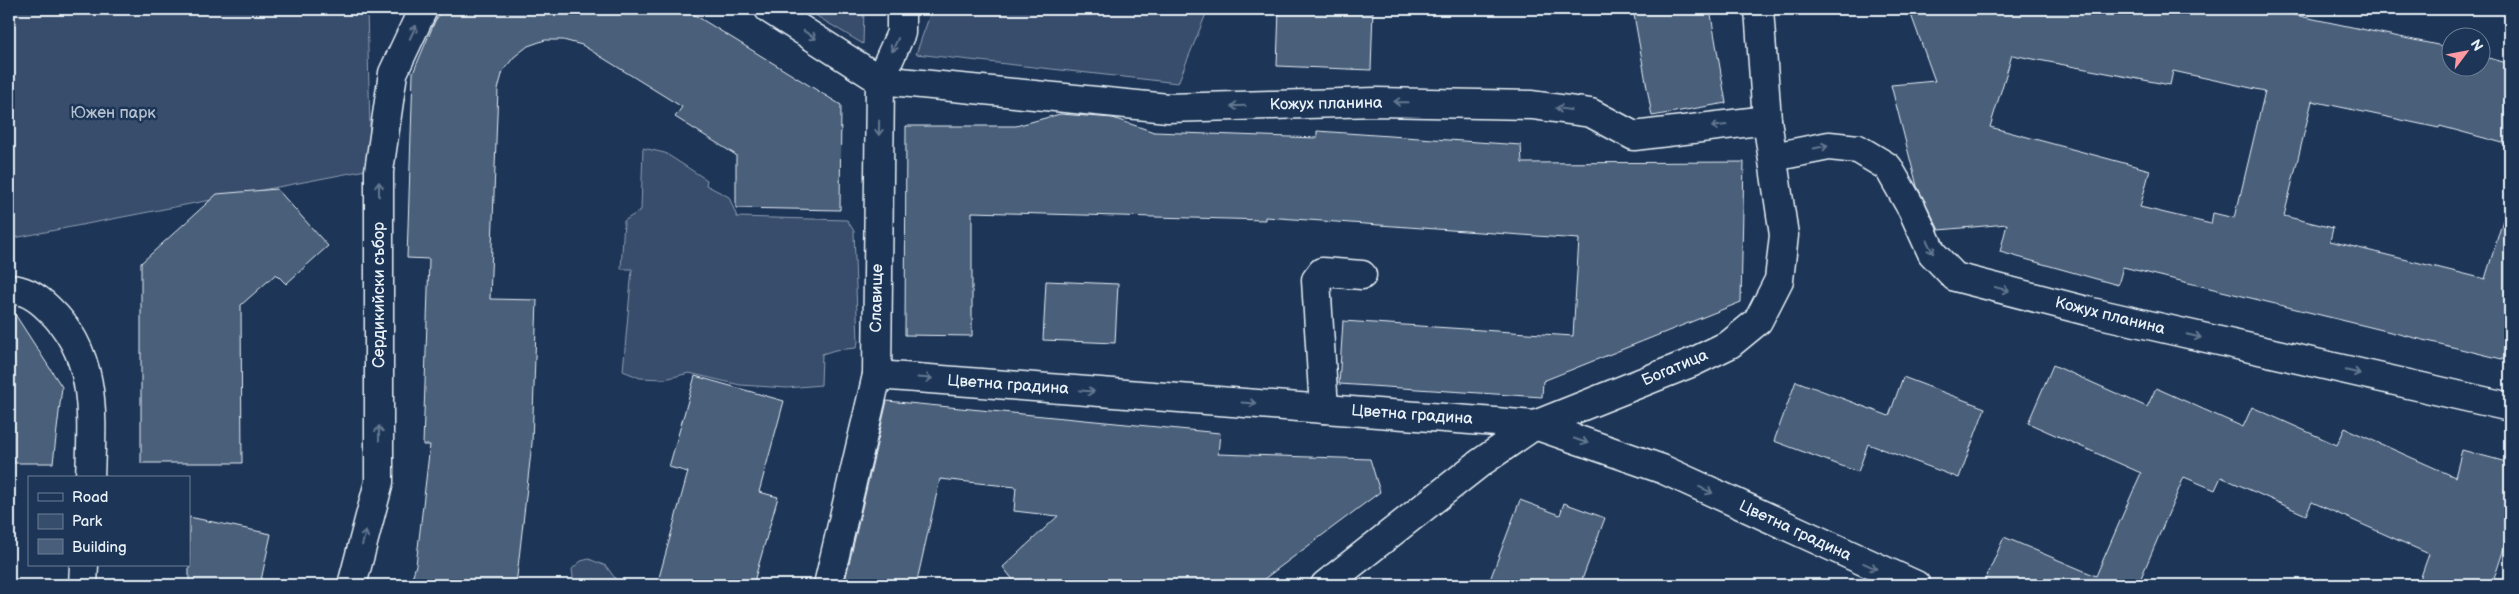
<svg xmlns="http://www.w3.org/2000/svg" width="2519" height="594" font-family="'Balsamiq Sans',sans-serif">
  <rect width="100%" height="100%" fill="#1d3557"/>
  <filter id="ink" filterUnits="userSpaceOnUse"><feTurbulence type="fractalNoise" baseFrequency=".02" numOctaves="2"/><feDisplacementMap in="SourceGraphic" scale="10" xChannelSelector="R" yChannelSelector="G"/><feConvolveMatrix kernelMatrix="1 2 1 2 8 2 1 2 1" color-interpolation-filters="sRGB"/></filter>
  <g filter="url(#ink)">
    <!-- green -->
    <g fill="#374d6c" stroke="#909fb2">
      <path d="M9,9H367L371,169L9,239Z"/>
      <path d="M805,9H864L863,44Z"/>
      <path d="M932,9H1208L1178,83L916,54Z"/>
      <path d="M643,148L665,153L707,180L706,185L729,197L737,217L847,220L854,231L858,342L856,348L835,350L822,354L821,385L787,388L740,385L689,373L665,379L640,378L623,371L632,269H621L624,221L641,210Z"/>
      <path d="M589,559L606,566L620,585H574L572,569L581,561Z"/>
    </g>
    <!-- building -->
    <g fill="#495e7a" stroke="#e8f1f8" fill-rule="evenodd">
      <path d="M443,9H685L841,105L840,210L736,208V155L675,117L682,107L582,45L563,40H545L528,46L514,57L503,71L498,89L490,299L537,300L532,443L516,585H410L416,565L430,445H423L429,259L407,258L413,73L435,21Z"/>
      <path d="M1279,9H1373L1371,70L1277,66Z"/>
      <path d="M1633,9H1710L1726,103L1652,116Z"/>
      <path d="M1909,9H2266L2452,48V68H2482V56L2510,64V145L2440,126L2439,128L2312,101L2284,216L2333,228L2330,241L2485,279L2503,220L2510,222V361L2123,267L2118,285L2000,252L2007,224L1939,230L1917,186L1891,85L1935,81ZM2012,55L2170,85L2173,71L2265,91L2238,205H2237L2234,218L2213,213L2211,224L2140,207L2150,170L1990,127Z"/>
      <path d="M1060,114L1113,118L1154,132L1317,138V131L1521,145L1522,163L1744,162L1741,302L1543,381L1542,397L1339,384L1343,321L1573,336L1579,239L1265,217V220L972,212V336L905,335L906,126H1016Z"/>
      <path d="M277,189L328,246L286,284L276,274L241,305L242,463H141V263L217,194Z"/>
      <path d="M1046,281L1118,284L1115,343L1043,340Z"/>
      <path d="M9,305L62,387L53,463H9Z"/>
      <path d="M2053,365L2147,407L2156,388L2243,427L2252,407L2337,445L2345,428L2455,477L2462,450L2510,463V530L2492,585H2418L2429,554L2312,502L2306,515L2221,477L2215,490L2184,477L2138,585H1983L2004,537L2096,576L2141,473L2028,423Z"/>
      <path d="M695,376L784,401L759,492L778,497L753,585H657L688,472L669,467Z"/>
      <path d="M1903,377L1985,408L1959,478L1868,444L1858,472L1774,441L1796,381L1889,416Z"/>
      <path d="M887,401L1220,433L1218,454L1370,459L1380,492L1256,585H1017L1003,567L1058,516L1014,511L1016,487L940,479L916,585H844Z"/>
      <path d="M1520,500L1560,515L1564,503L1605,518L1580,585H1488Z"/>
      <path d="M189,517L271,534L260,585H189Z"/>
    </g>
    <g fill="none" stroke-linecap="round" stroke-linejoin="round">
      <!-- minor casing -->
      <g stroke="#e8f1f8" stroke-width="31">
        <g id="minor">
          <path d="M769,9L880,80L1168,108L1376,102L1532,105L1591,113L1634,136L1767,120"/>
          <path d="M1773,157L1829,146L1858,149L1888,167L1912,209L1932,253L1955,277L2087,311L2510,407"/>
          <path d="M9,289C25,289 38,298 49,309C98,355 92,416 90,478"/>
          <path d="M877,375L1535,425L1662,469L1916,585"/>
          <path d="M1324,409L1316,280L1322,272L1362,275"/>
          <path d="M83,585L84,565"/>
          <path d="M352,585L379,482V171L393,73L423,9"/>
          <path d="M828,585L877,375L880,80L901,33V9"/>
          <path d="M1325,585L1480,463L1535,425L1693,362L1730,344L1758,321L1779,280L1784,235L1767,120L1759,9"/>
        </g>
      </g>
      <!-- minor -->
      <use href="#minor" stroke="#1d3557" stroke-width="28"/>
    </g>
    <!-- one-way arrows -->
    <defs><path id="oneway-shaft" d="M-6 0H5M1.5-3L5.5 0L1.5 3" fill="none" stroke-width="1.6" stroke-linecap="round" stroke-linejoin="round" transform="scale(1.25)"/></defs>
    <g stroke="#64778f">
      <use href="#oneway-shaft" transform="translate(413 32) rotate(-65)"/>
      <use href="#oneway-shaft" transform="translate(810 35) rotate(33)"/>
      <use href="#oneway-shaft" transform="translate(895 45) rotate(114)"/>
      <use href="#oneway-shaft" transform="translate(1401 102) rotate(-179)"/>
      <use href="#oneway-shaft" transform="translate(1238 106) rotate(178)"/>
      <use href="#oneway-shaft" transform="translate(1563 109) rotate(-172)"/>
      <use href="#oneway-shaft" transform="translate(1719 126) rotate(173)"/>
      <use href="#oneway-shaft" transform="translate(879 128) rotate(91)"/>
      <use href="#oneway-shaft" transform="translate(1821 147) rotate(-11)"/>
      <use href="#oneway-shaft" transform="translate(379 189) rotate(-90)"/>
      <use href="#oneway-shaft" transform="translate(1930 247) rotate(63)"/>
      <use href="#oneway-shaft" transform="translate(2002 289) rotate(15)"/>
      <use href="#oneway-shaft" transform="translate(2194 336) rotate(13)"/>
      <use href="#oneway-shaft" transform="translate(2353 372) rotate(13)"/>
      <use href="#oneway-shaft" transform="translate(925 378) rotate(4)"/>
      <use href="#oneway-shaft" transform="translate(1087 391) rotate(4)"/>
      <use href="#oneway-shaft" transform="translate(1249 403) rotate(4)"/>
      <use href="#oneway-shaft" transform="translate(379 433) rotate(-90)"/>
      <use href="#oneway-shaft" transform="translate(1581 441) rotate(19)"/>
      <use href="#oneway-shaft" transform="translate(1706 490) rotate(25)"/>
      <use href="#oneway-shaft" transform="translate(364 538) rotate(-75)"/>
      <use href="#oneway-shaft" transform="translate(1870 566) rotate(24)"/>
    </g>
  </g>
  <g text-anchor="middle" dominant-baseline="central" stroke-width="5" stroke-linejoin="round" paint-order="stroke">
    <!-- street labels -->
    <g font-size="16" fill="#e8f1f8" stroke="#1d3557">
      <text transform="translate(1326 104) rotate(-1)">Кожух планина</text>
      <text transform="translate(379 295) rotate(-90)">Сердикийски събор</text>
      <text transform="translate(877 298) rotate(-89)">Славище</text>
      <text transform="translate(2110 316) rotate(14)">Кожух планина</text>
      <text transform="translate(1675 368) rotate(-23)">Богатица</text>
      <text transform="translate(1008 385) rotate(4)">Цветна градина</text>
      <text transform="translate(1412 415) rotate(4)">Цветна градина</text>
      <text transform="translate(1795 531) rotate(25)">Цветна градина</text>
    </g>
    <!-- park labels -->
    <g font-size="16" fill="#b3c0ce" stroke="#1d3557">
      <text x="113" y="113">Южен парк</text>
    </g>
  </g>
  <!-- margin -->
  <rect width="2519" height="594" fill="none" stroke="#1d3557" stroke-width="30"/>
  <rect x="15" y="15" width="2489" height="564" fill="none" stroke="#e8f1f8" stroke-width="2" filter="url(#ink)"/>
  <!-- legend -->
  <rect x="28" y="476" width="162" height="90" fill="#1d3557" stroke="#6e8097"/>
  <rect x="38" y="493" width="25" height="8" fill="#1d3557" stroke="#6e8097"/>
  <text x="72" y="502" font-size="15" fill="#e8f1f8">Road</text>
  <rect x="38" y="514" width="25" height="15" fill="#374d6c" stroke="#6e8097"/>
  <text x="72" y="526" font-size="15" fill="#e8f1f8">Park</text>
  <rect x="38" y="539" width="25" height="15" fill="#495e7a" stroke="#6e8097"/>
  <text x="72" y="552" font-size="15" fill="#e8f1f8">Building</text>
  <!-- north arrow -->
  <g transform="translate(2466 52) rotate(58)"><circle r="24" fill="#1d3557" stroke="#6e8097"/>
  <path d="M0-4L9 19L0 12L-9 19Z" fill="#ff9aa2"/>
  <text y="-8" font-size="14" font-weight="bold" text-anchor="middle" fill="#e8f1f8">N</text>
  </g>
</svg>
